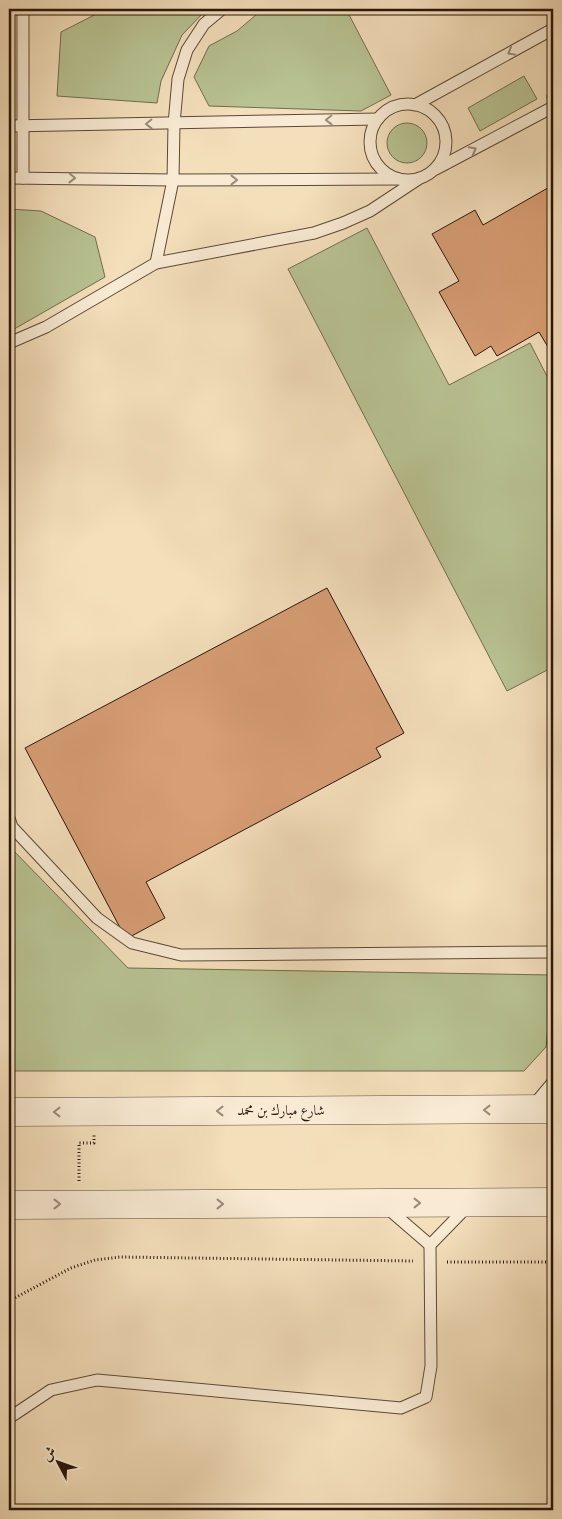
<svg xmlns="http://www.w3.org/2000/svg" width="562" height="1519" font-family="'IM FELL English',Amiri,serif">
  <rect width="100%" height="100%" fill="#f4dfbb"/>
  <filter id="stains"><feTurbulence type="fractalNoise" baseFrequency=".004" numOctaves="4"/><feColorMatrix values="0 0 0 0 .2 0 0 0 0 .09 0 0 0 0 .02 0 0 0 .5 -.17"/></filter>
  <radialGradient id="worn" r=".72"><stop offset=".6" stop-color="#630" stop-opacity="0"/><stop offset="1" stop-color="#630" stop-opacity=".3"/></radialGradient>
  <!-- green -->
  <g fill="#b8c292" stroke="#716c4e">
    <path d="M106,9H207L182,35L161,81L157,103L57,96L61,32Z"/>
    <path d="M263,9H346L391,95L361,111L209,106L194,77L209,46L237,31Z"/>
    <path d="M524,76L537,99L480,131L468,108Z"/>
    <circle cx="407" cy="143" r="20"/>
    <path d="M9,209L41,211L95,237L105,277L9,332Z"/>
    <path d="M367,228L449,385L530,343L553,388V667L507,691L288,269Z"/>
    <path d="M9,846L128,968L553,975V1011L548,1026L546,1047L524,1071H9Z"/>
  </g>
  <!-- building -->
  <g fill="#d89e75" stroke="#2a150b">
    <path d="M553,80V119L548,104L547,96Z"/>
    <path d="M553,185V351L551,352L539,332L497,356L491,346L475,356L439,292L459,281L432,234L475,210L483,225Z"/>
    <path d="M327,588L404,733L376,748L381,757L146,882L165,918L126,939L25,748Z"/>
  </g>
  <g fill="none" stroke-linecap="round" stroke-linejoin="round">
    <!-- service casing -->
    <g stroke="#5c4837" stroke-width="13">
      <g id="service">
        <circle cx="408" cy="142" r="38"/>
        <path d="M415,105L553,29"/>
        <path d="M9,126L378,119"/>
        <path d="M436,169L553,107"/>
        <path d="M9,178L173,180L399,179"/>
        <path d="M23,178V9"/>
        <path d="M156,263L173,180L174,124L178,79L187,50L204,24L222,9"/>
        <path d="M9,343L46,327L156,263L314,233L343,223L370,211L420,178"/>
        <path d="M9,818L12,827L97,918L132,943L181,955L553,952"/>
        <path d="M532,1107L553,1082"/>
        <path d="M386,1207L430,1245"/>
        <path d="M9,1418L51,1390L97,1380L401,1408L426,1397L431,1366L430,1245L468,1206"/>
      </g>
    </g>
    <!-- tertiary casing -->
    <g stroke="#5c4837" stroke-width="29">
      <g id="tertiary">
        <path d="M9,1112L553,1109"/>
        <path d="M9,1205L553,1202"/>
      </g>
    </g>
    <!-- path -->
    <g stroke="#2a150b" stroke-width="3" stroke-dasharray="1 2.5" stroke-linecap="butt">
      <path d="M79,1181V1143H94V1135"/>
      <path d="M447,1262H553"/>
      <path d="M9,1301L71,1268L95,1260L120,1257L413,1261"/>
    </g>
    <!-- service -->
    <use href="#service" stroke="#f8ead3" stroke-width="11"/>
    <!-- tertiary -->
    <use href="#tertiary" stroke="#f8ead3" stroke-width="28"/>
  </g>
  <!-- one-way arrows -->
  <defs><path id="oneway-chevron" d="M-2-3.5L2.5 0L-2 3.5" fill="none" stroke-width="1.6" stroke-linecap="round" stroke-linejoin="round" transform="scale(1.25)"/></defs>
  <g stroke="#9b8a79">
    <use href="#oneway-chevron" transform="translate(511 52) rotate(151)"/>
    <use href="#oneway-chevron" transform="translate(329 120) rotate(179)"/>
    <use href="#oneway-chevron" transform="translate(149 124) rotate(179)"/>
    <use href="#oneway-chevron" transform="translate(473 150) rotate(-28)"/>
    <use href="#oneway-chevron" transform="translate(72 178) rotate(1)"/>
    <use href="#oneway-chevron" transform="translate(234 180)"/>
    <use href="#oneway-chevron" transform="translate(487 1110) rotate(180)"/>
    <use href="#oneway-chevron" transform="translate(220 1111) rotate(180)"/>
    <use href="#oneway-chevron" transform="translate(57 1112) rotate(180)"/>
    <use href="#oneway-chevron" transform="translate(417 1203)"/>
    <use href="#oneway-chevron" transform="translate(57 1204)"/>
    <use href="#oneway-chevron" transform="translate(220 1204)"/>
  </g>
  <g text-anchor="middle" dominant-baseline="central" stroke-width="4" stroke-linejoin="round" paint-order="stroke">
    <!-- street labels -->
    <g font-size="14" fill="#2a150b" stroke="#f8ead3">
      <text x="281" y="1111">شارع مبارك بن محمد</text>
    </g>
  </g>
  <!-- margin -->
  <rect width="562" height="1519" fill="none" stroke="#f4dfbb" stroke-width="30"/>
  <rect x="10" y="10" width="542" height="1499" fill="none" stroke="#2a150b" stroke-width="2.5"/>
  <rect x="15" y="15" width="532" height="1489" fill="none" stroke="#2a150b"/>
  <!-- north arrow -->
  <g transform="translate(58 1462) rotate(311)" stroke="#f8ead3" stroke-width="4" paint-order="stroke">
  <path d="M0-4L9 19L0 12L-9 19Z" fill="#2a150b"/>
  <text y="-8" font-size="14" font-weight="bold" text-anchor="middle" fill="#2a150b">ش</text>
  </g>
  <rect width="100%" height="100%" filter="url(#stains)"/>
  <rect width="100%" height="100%" fill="url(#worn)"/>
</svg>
